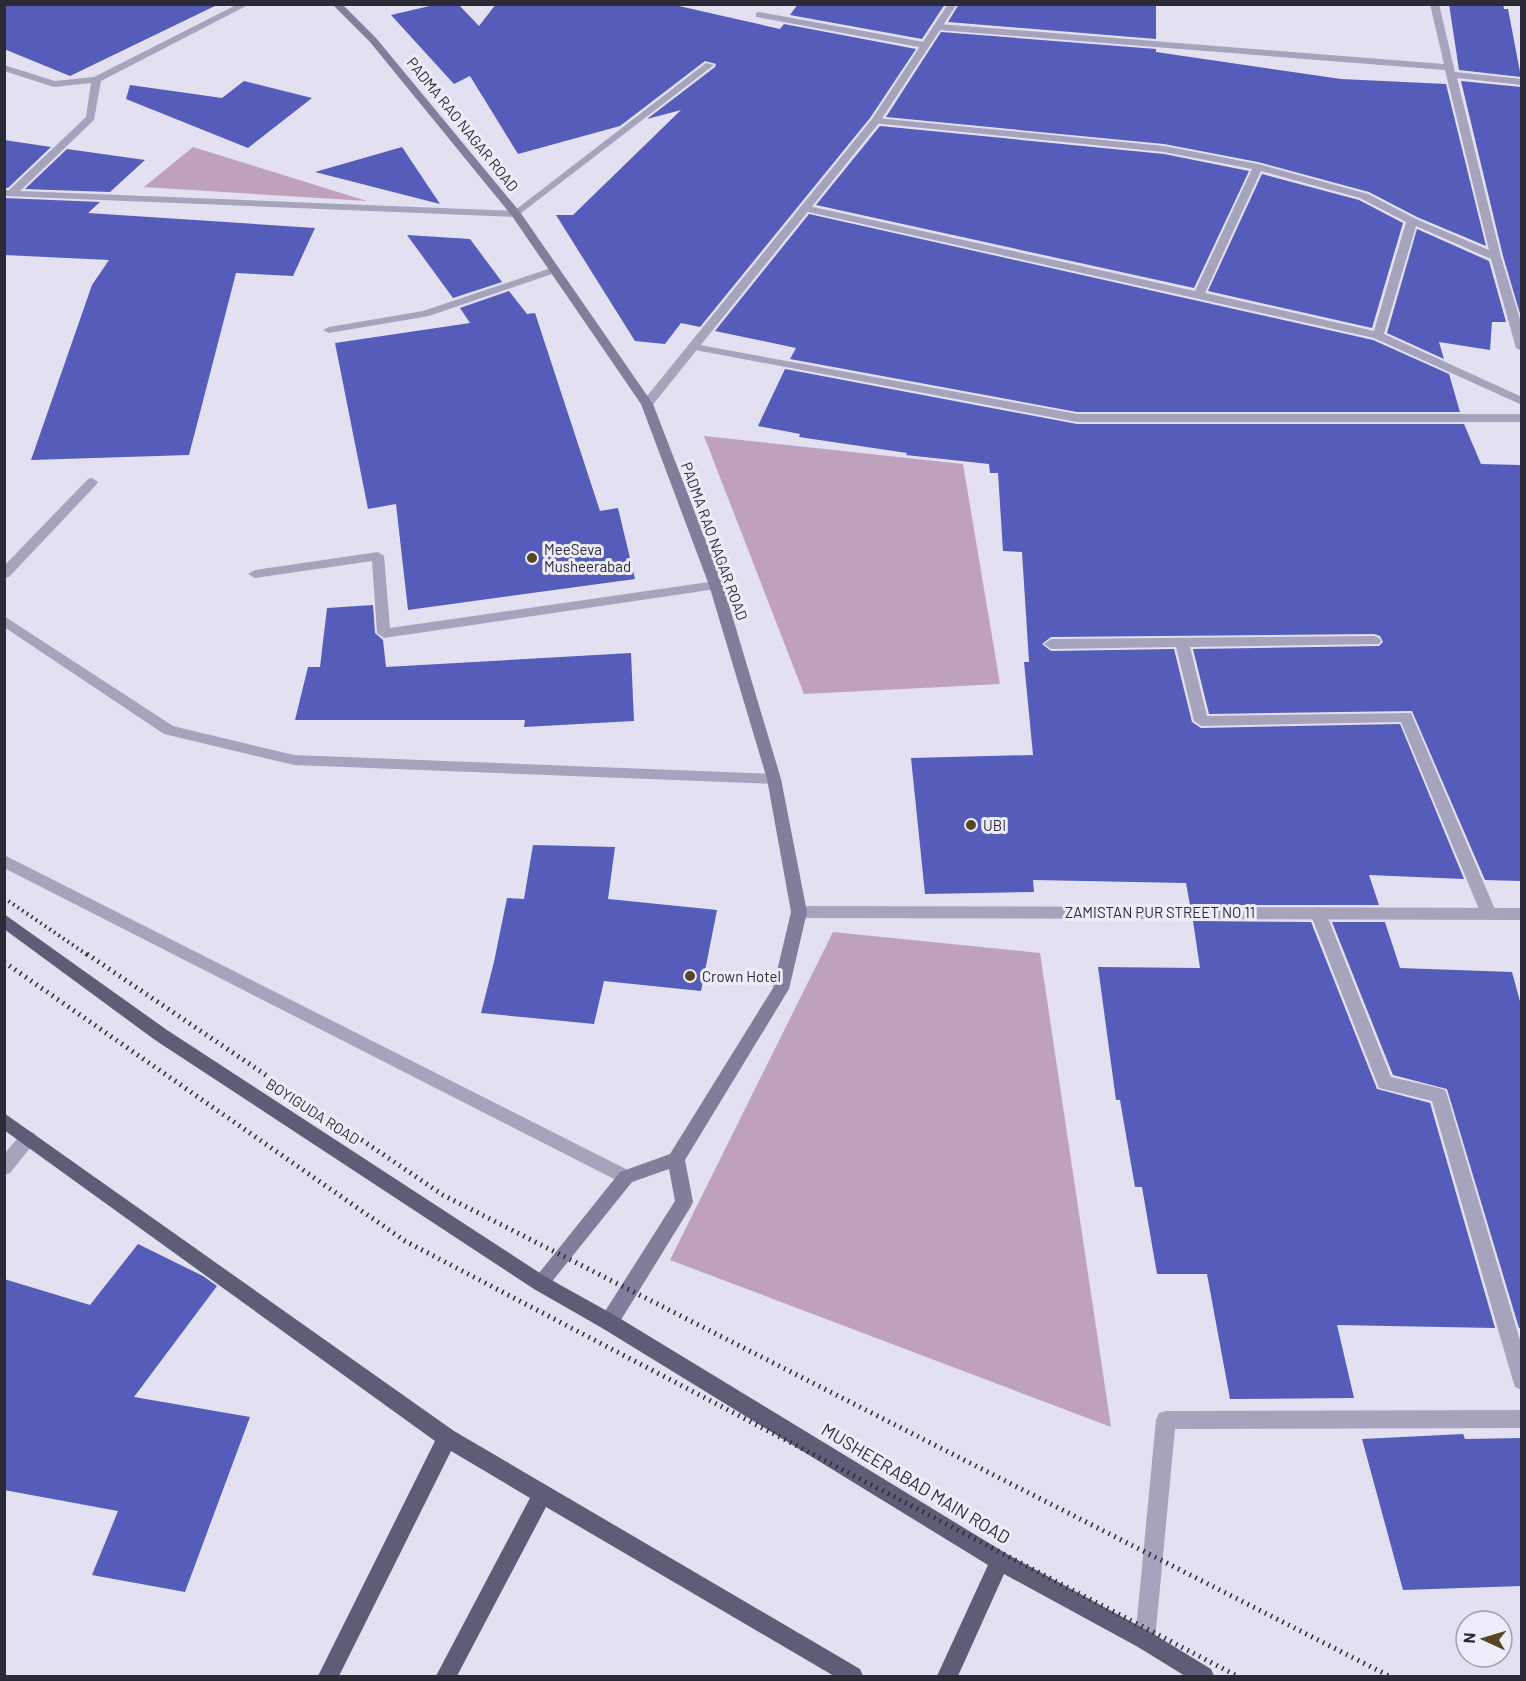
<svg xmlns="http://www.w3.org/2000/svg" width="1526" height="1681" font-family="Barlow,sans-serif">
  <rect width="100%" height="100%" fill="#e3e0f1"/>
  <!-- green -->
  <g fill="#bfa1be">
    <path d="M193,147L367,201L144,187Z"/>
    <path d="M704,436L963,464L1000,684L804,694Z"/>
    <path d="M833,932L1040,953L1111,1427L670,1260Z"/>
  </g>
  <!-- building -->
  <g fill="#555cba">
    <path d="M4,4H219L70,76L4,49Z"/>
    <path d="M438,4H458L479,26L496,4H670L780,29L784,24L916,49L870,118L700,327L681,323L665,344L635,341L556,215H573L681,110L647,119L715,67L716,64L705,61L620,126L518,154L470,76L454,84L391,15Z"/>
    <path d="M798,4H945L922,39L790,15Z"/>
    <path d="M959,4H1156V39L948,22Z"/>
    <path d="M1449,4H1503L1504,9H1508L1521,77L1459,70Z"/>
    <path d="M941,32L1156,49V52L1341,79L1446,84L1486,246L1417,217L1369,192L1258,162L1164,144L886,117Z"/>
    <path d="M244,81L312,98L248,148L126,99L130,85L222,98Z"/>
    <path d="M1461,81L1521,87V317L1503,256Z"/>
    <path d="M880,126L1164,154L1249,171L1194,288L816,205Z"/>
    <path d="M4,140L51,147L8,188H4Z"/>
    <path d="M402,147L440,204L315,172Z"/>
    <path d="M67,149L145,160L110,192L25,189Z"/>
    <path d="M1262,174L1359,200L1403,223L1372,328L1208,291Z"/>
    <path d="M4,198L100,202L88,213L315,228L293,276L236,273L189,455L31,460L92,285L109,260L4,255Z"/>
    <path d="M809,214L1373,340L1449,374L1460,412H1077L790,359L796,348L715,331Z"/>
    <path d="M1417,229L1489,261L1506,322H1492L1490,350L1439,342L1444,359L1387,333Z"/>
    <path d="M407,235L470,239L502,282L453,298Z"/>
    <path d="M509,291L527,314L535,313L600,511L618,508L635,579L408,610L396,504L368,509L335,343L470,323L460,308Z"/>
    <path d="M785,369L1077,424H1464L1481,464L1521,465V881L1485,880L1412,711L1209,714L1193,649L1379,646L1383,642L1380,636L1374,634L1051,637L1042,644L1051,651L1174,649L1192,722L1201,728L1400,724L1464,879L1369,875L1379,905H1190L1186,883L1033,880L1034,892L925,894L911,758L1033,755L1024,662H1029L1022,552L1003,551L998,473H990L989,464L906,455L907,453L799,437L800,434L758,426Z"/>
    <path d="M373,605L375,633L383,640L386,667L631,653L634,721L524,727L525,720H295L308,667H320L327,608Z"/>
    <path d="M533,845L615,847L608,899L717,910L701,991L604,981L594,1024L481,1013L494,962L507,898L524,899Z"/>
    <path d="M1193,921L1311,922L1377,1089L1430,1103L1495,1328L1337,1325L1354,1398L1230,1399L1207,1274H1157L1142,1187H1135L1120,1100H1116L1098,967L1200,968Z"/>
    <path d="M1332,922H1385L1400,968L1512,972L1521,1005V1328H1519L1447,1089L1393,1075Z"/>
    <path d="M138,1244L203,1276L217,1286L134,1397L250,1417L185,1592L92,1575L118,1511L4,1490V1279L90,1305Z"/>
    <path d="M1463,1434L1465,1439L1521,1438V1586L1403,1590L1362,1439Z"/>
  </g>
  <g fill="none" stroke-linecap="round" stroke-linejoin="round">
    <!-- minor -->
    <g fill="#a6a3bc" fill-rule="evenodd">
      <path d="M238,4H250L101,81L94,120L20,191L514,211L706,63L714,65L516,217L4,196V190H9L86,117L91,83L54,87L4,71V65L55,81L94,77Z"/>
      <path d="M1430,4H1439L1455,72L1522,79V85L1457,78L1501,257L1522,326V351L1516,348L1491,259L1416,226L1384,334L1522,397V405L1374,338L804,211L799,208L804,205L1195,291L1252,169L1164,152L873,123V119L876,118L1164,146L1258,164L1368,194L1416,219L1489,250L1445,70L939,30L934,27L939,24L1444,64ZM1261,171L1360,198L1406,222L1374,331L1205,293Z"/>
      <path d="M759,12L924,42L929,45L924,48L756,17V13Z"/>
      <path d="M554,267L559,270L558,272L429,316L329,333L323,330L329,327L423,311Z"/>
      <path d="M694,344L1077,414H1522V422H1077L690,349L688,347Z"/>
      <path d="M92,478L98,482L96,485L9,577L4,578V566L88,479Z"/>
      <path d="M378,552L384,556L390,628L716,581L723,585L716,589L384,638L377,633L372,561L255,578L248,574L255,570Z"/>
      <path d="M4,616L173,726L294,755L774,774L781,779L774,784L294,765L164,734L4,627Z"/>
      <path d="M1374,636L1379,638L1381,641L1379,644L1190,647L1207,716L1411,713L1497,914L1494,918H1484L1481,914L1401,722L1201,726L1194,721L1176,647L1051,649L1044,644L1051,639Z"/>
      <path d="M4,855L632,1172L635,1177L632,1182L626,1185L620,1182L4,868Z"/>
      <path d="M1318,907L1323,909L1326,913L1391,1077L1439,1088L1445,1090L1447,1095L1522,1347V1390L1515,1387L1513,1381L1432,1101L1379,1088L1310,913L1313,909Z"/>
      <path d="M28,1131L34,1133L37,1138L34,1143L10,1173L4,1175V1154L22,1133Z"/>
      <path d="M1522,1410V1428L1175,1429L1155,1640L1152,1647L1145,1650L1138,1647L1135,1640L1156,1420L1159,1413L1166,1411Z"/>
    </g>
    <!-- tertiary -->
    <g fill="#a6a3bc" fill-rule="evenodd">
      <path d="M948,4H957L879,123L651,407H643V401L872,119Z"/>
      <path d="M799,906L1522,908V920L799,918L794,916L791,912L794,908Z"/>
    </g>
    <!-- secondary -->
    <path fill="#807e9b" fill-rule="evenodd" d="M332,4H342L376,38L520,212L653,404L723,585L781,779L807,912L789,989L685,1160L693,1202L690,1208L616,1328L609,1331L602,1328L600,1322L602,1316L675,1201L669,1169L632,1182L546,1289L540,1291L534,1289L531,1283L620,1172L670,1154L773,988L791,912L767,779L709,585L641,404L512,216L370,42Z"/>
    <!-- primary -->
    <g fill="#5e5d77" fill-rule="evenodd">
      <path d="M4,914L167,1030L546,1277L616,1316L1007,1554L1152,1633L1211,1669L1214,1676H1185L1138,1647L1004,1574L958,1676H937L988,1565L602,1328L534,1289L155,1040L4,929Z"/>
      <path d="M4,1113L454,1431L860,1669L863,1676H834L546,1507L457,1676H436L530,1498L451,1451L339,1676H318L435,1441L4,1130Z"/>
    </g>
    <!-- rail-far1 -->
    <path stroke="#2b2b37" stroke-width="4" stroke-dasharray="1.5 4" stroke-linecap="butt" d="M4,898L89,956"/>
    <!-- rail -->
    <g stroke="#2b2b37" stroke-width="5" stroke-dasharray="1.5 5" stroke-linecap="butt">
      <path d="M87,954L443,1195L1389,1676"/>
      <path d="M4,962L405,1241L1237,1676"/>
    </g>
  </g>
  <!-- markers -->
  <g fill="#544824" stroke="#efecf9" stroke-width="2">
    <circle cx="532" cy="558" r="6"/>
    <circle cx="971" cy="825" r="6"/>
    <circle cx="690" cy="976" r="6"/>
  </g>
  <g text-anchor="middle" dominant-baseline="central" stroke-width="6" stroke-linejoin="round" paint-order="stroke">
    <!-- street labels -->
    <g font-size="15" fill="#2b2b37" stroke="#efecf9">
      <text transform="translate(463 124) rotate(51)">PADMA RAO NAGAR ROAD</text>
      <text transform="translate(715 541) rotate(70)">PADMA RAO NAGAR ROAD</text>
      <text x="1160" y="912">ZAMISTAN PUR STREET NO 11</text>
      <text transform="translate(313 1111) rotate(33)">BOYIGUDA ROAD</text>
    </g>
    <!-- poi labels -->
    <g font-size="15" fill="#2b2b37" stroke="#efecf9" text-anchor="start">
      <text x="544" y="549">MeeSeva<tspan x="544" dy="17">Musheerabad</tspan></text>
      <text x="983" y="825">UBI</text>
      <text x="702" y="976">Crown Hotel</text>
    </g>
    <!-- near-street labels -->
    <g font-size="18" fill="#2b2b37" stroke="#efecf9">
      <text transform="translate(916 1483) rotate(31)">MUSHEERABAD MAIN ROAD</text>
    </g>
  </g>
  <!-- border -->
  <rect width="1526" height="1681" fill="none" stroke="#2b2b37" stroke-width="12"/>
  <!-- north arrow -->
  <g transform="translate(1484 1639) rotate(274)"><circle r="28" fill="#efecf9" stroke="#a19fab" stroke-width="1.5"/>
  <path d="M0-4.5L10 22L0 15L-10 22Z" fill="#544824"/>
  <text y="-9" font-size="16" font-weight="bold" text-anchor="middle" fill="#2b2b37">N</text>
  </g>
</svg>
